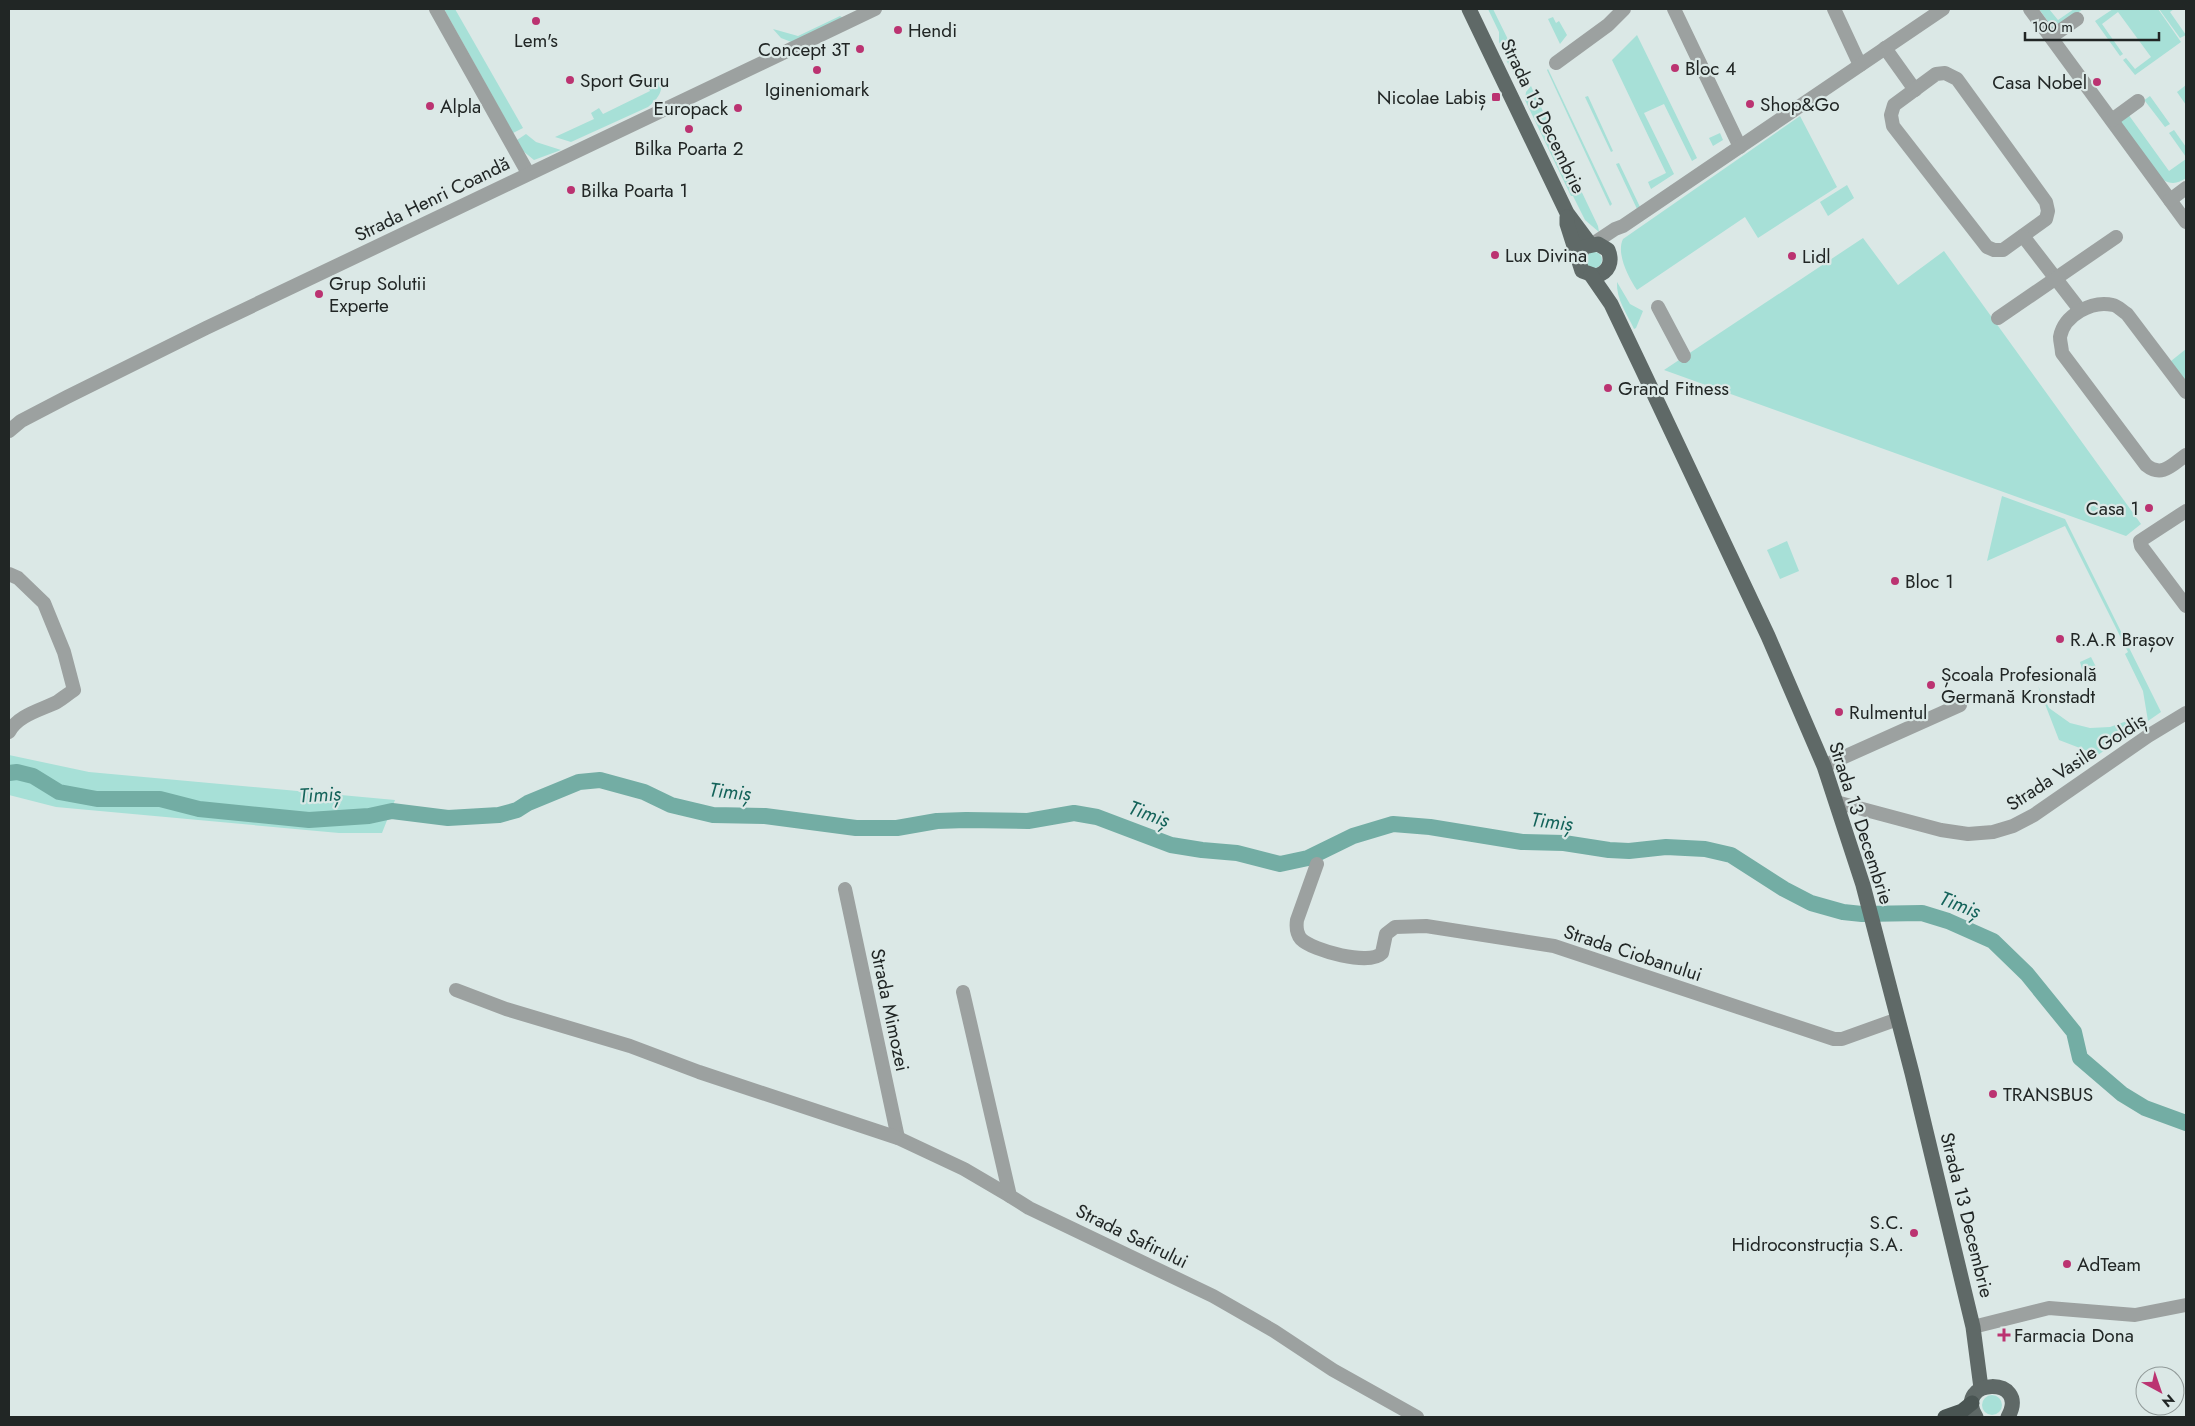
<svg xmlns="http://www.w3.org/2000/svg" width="2195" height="1426" font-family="Jost,sans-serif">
  <rect width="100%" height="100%" fill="#dbe8e6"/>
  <!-- green -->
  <g fill="#a7e0d7">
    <path d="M444,9H455L523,128L513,133Z"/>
    <path d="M1488,9H1493L1525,74L1531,71L1532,74L1525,78L1517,79L1506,60L1508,58L1499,42V32Z"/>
    <path d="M2039,9H2049L2058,20L2074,9H2083L2054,30Z"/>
    <path d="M2113,9H2158L2181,42L2135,75L2123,60L2126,58L2135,69L2151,57L2118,12L2102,24L2123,54L2120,56L2095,21Z"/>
    <path d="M2159,9H2174L2170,12L2186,35L2180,38Z"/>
    <path d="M840,16L843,18L794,43L781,38L773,29L798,36Z"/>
    <path d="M1553,17L1556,23L1559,21L1567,35L1560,44L1548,19Z"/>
    <path d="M1637,35L1697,158L1692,161L1664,104L1644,113L1674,174L1651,189L1648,182L1666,173L1612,60Z"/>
    <path d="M1548,69L1612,204L1610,206L1547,70Z"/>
    <path d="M658,76C666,89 658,99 648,107L571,142L555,137L594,119L591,113L599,108L603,114L650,91L646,83Z"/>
    <path d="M2186,85V105L2177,92Z"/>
    <path d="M1531,86L1598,226L1599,232L1585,220L1573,196H1571L1525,100L1526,92Z"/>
    <path d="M1588,96L1613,151L1611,152L1585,97Z"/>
    <path d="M2150,96L2170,124L2165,127L2145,101L2128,114L2169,171L2186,159V178C2179,183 2172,185 2163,180L2118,119Z"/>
    <path d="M1800,116L1837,187L1758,238L1745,217L1637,290C1628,277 1616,253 1623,239Z"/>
    <path d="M2174,130L2186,147V157L2169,133Z"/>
    <path d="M1720,133L1723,140L1713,146L1709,138Z"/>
    <path d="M526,134L536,142L561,150L534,160L523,151L517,140Z"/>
    <path d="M1619,163L1640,207L1637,209L1616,164Z"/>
    <path d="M1847,185L1854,198L1828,216L1820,202Z"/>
    <path d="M1863,238L1898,285L1944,251L2141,524L2126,536L1664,370Z"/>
    <circle cx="1594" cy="260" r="8"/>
    <path d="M1617,282L1630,304L1643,311L1636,328L1634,329C1627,314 1616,299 1617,282Z"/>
    <path d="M2186,349V383L2171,361Z"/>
    <path d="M2002,496L2065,519L2161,712L2148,721L2143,691L2125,654L2128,652L2065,526L1987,561Z"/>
    <path d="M1787,541L1799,571L1780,579L1767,550Z"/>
    <path d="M2091,657L2097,669L2089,673L2082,669L2080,662Z"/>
    <path d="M2038,686L2049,708L2070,723L2090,728L2110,727L2127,721L2134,729L2098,755L2059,740Z"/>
    <path d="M9,755L89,772L395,800L382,833H339L56,807L9,795Z"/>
    <circle cx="1992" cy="1405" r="10"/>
  </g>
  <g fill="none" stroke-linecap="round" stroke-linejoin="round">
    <!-- river -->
    <path stroke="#73ada4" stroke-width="16" d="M9,773L17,772L33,776L59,792L97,799H160L199,809L309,820L369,816L392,811L448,818L499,815L517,810L528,803L579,782L600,780L644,792L671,805L713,815L765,816L856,828H897L937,821L966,820L1028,821L1074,813L1097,817L1171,845L1202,850L1237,853L1280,864L1308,858L1353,836L1393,824L1430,827L1522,842L1564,843L1609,850L1629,851L1666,847L1705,849L1731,855L1784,889L1811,903L1843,912L1862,914L1922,913L1948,921L1993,941L2027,974L2074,1032L2080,1058L2122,1094L2145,1108L2186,1123"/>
    <!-- minor -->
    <g stroke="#9ca1a0" stroke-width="14">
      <path d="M436,9L528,173"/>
      <path d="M1674,9L1740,147"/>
      <path d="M1834,9L1860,65"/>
      <path d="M2030,9L2186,222"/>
      <path d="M2051,37L2077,19"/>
      <path d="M1885,48L1915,90"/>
      <path d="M1556,63L1608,25L1624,9"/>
      <path d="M1945,73L1957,79L2046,202L2048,211L2046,219L2003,250H1994L1987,247L1893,126L1891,115L1894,105L1936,74Z"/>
      <path d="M2112,120L2138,101"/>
      <path d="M2170,200L2186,188"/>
      <path d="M2023,236L2080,310"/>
      <path d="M1594,243L1615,229L1623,226L1943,9"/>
      <path d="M1658,307L1684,356"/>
      <path d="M1998,318L2116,237"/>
      <path d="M2186,392L2127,314C2122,311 2118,306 2113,305C2092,300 2064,315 2060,337C2060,342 2062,348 2062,353L2146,465C2162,478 2172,465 2186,455"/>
      <path d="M9,431L21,421L67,397L206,328L875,9"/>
      <path d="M2186,511L2140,541L2141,546L2186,606"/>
      <path d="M9,574L18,578L44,603L64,652L74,690C68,694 63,698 57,702C41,710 18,715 9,732"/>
      <path d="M1824,766L1960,705"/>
      <path d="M1836,802L1941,830L1968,834L1993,832L2013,826L2034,815L2148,736L2186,713"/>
      <path d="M1317,864L1297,920C1296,927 1296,933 1301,939C1313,951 1370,966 1382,953L1386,934L1395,927L1426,926L1554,946L1834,1039H1842L1898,1019"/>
      <path d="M845,889L898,1138"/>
      <path d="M456,990L506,1009L630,1046L699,1072L898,1138L964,1169L1010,1196"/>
      <path d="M963,992L1010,1196L1029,1208L1213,1296L1274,1331L1333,1370L1417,1417"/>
      <path d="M1973,1327L2049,1308L2135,1315L2186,1305"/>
    </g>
    <!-- major -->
    <g stroke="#5f6967" stroke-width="15">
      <path d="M1469,9L1567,213L1590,244"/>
      <path d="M1567,217V224L1582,271L1596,276C1609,272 1613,262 1608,250L1598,244L1584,247L1578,257"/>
      <path d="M1591,275L1611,304L1642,369L1768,636L1824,766L1863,885L1912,1073L1973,1327L1981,1388"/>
      <path d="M1976,1417C1952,1378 2031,1375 2008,1417"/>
    </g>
    <!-- highway -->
    <path stroke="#4a5553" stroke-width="15" d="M1945,1417L1962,1411L1972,1403"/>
  </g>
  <!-- markers -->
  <g fill="#bb3371" stroke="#dbe8e6" stroke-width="2">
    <circle cx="536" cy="21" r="5"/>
    <circle cx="898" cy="30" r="5"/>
    <circle cx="860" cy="49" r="5"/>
    <circle cx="1675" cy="68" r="5"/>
    <circle cx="817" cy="70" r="5"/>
    <circle cx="570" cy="80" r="5"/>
    <circle cx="2097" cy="82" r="5"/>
    <rect x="1491" y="92" width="10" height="10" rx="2.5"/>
    <circle cx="1750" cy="104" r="5"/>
    <circle cx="430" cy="106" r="5"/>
    <circle cx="738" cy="108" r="5"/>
    <circle cx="689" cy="129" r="5"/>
    <circle cx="571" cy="190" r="5"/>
    <circle cx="1495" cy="255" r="5"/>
    <circle cx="1792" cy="256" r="5"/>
    <circle cx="319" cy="294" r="5"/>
    <circle cx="1608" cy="388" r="5"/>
    <circle cx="2149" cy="508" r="5"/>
    <circle cx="1895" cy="581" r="5"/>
    <circle cx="2060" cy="639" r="5"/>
    <circle cx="1931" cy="685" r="5"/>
    <circle cx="1839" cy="712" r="5"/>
    <circle cx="1993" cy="1094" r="5"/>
    <circle cx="1914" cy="1233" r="5"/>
    <circle cx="2067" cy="1264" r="5"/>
    <path d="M2001.5 1327.5h5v5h5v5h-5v5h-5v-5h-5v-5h5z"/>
  </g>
  <g text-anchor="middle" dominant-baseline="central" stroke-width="4.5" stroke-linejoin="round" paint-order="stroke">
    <!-- poi labels -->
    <g font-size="19" fill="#212625" stroke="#dbe8e6" text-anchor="start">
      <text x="908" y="30">Hendi</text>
      <text x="536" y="40" text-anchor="middle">Lem's</text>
      <text x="850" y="49" text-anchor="end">Concept 3T</text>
      <text x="1685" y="68">Bloc 4</text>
      <text x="580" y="80">Sport Guru</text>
      <text x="2087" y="82" text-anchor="end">Casa Nobel</text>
      <text x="817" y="89" text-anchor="middle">Igineniomark</text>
      <text x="1486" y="97" text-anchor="end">Nicolae Labiș</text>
      <text x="1760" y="104">Shop&amp;Go</text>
      <text x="440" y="106">Alpla</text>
      <text x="728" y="108" text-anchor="end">Europack</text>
      <text x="689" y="148" text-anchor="middle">Bilka Poarta 2</text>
      <text x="581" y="190">Bilka Poarta 1</text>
      <text x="1505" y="255">Lux Divina</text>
      <text x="1802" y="256">Lidl</text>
      <text x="329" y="283">Grup Solutii<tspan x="329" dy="22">Experte</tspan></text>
      <text x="1618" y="388">Grand Fitness</text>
      <text x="2139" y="508" text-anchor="end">Casa 1</text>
      <text x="1905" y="581">Bloc 1</text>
      <text x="2070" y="639">R.A.R Brașov</text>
      <text x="1941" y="674">Școala Profesională<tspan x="1941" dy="22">Germană Kronstadt</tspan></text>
      <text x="1849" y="712">Rulmentul</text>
      <text x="2003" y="1094">TRANSBUS</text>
      <text x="1904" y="1222" text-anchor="end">S.C.<tspan x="1904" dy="22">Hidroconstrucția S.A.</tspan></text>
      <text x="2077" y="1264">AdTeam</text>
      <text x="2014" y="1335">Farmacia Dona</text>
    </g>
    <!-- street labels -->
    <g font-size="19" fill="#212625" stroke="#dbe8e6">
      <text transform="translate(1543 116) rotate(64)">Strada 13 Decembrie</text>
      <text transform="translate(432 199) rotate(-26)">Strada Henri Coandă</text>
      <text transform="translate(2076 762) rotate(-33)">Strada Vasile Goldiș</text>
      <text transform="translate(1861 823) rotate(72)">Strada 13 Decembrie</text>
      <text transform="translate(1633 953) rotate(18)">Strada Ciobanului</text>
      <text transform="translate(890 1010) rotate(78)">Strada Mimozei</text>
      <text transform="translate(1967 1215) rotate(76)">Strada 13 Decembrie</text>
      <text transform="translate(1132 1236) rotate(26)">Strada Safirului</text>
    </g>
    <!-- water labels -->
    <g font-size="20" font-style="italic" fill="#14635a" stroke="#dbe8e6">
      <text transform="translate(730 792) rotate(6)">Timiș</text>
      <text transform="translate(320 795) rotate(-3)">Timiș</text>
      <text transform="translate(1149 814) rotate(20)">Timiș</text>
      <text transform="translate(1552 822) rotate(7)">Timiș</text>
      <text transform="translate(1960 905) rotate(21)">Timiș</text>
    </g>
  </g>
  <!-- border -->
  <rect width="2195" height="1426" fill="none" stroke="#212625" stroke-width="20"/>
  <!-- north arrow -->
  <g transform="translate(2160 1391) rotate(140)"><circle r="24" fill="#dbe8e6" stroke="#919a99"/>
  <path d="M0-4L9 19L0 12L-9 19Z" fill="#bb3371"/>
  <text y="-8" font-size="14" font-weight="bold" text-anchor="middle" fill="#212625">N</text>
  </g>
  <!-- scale -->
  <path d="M2025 32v8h134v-8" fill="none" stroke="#212625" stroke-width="2.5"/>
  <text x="2032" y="32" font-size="15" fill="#212625" stroke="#dbe8e6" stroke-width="4" paint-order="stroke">100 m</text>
</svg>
